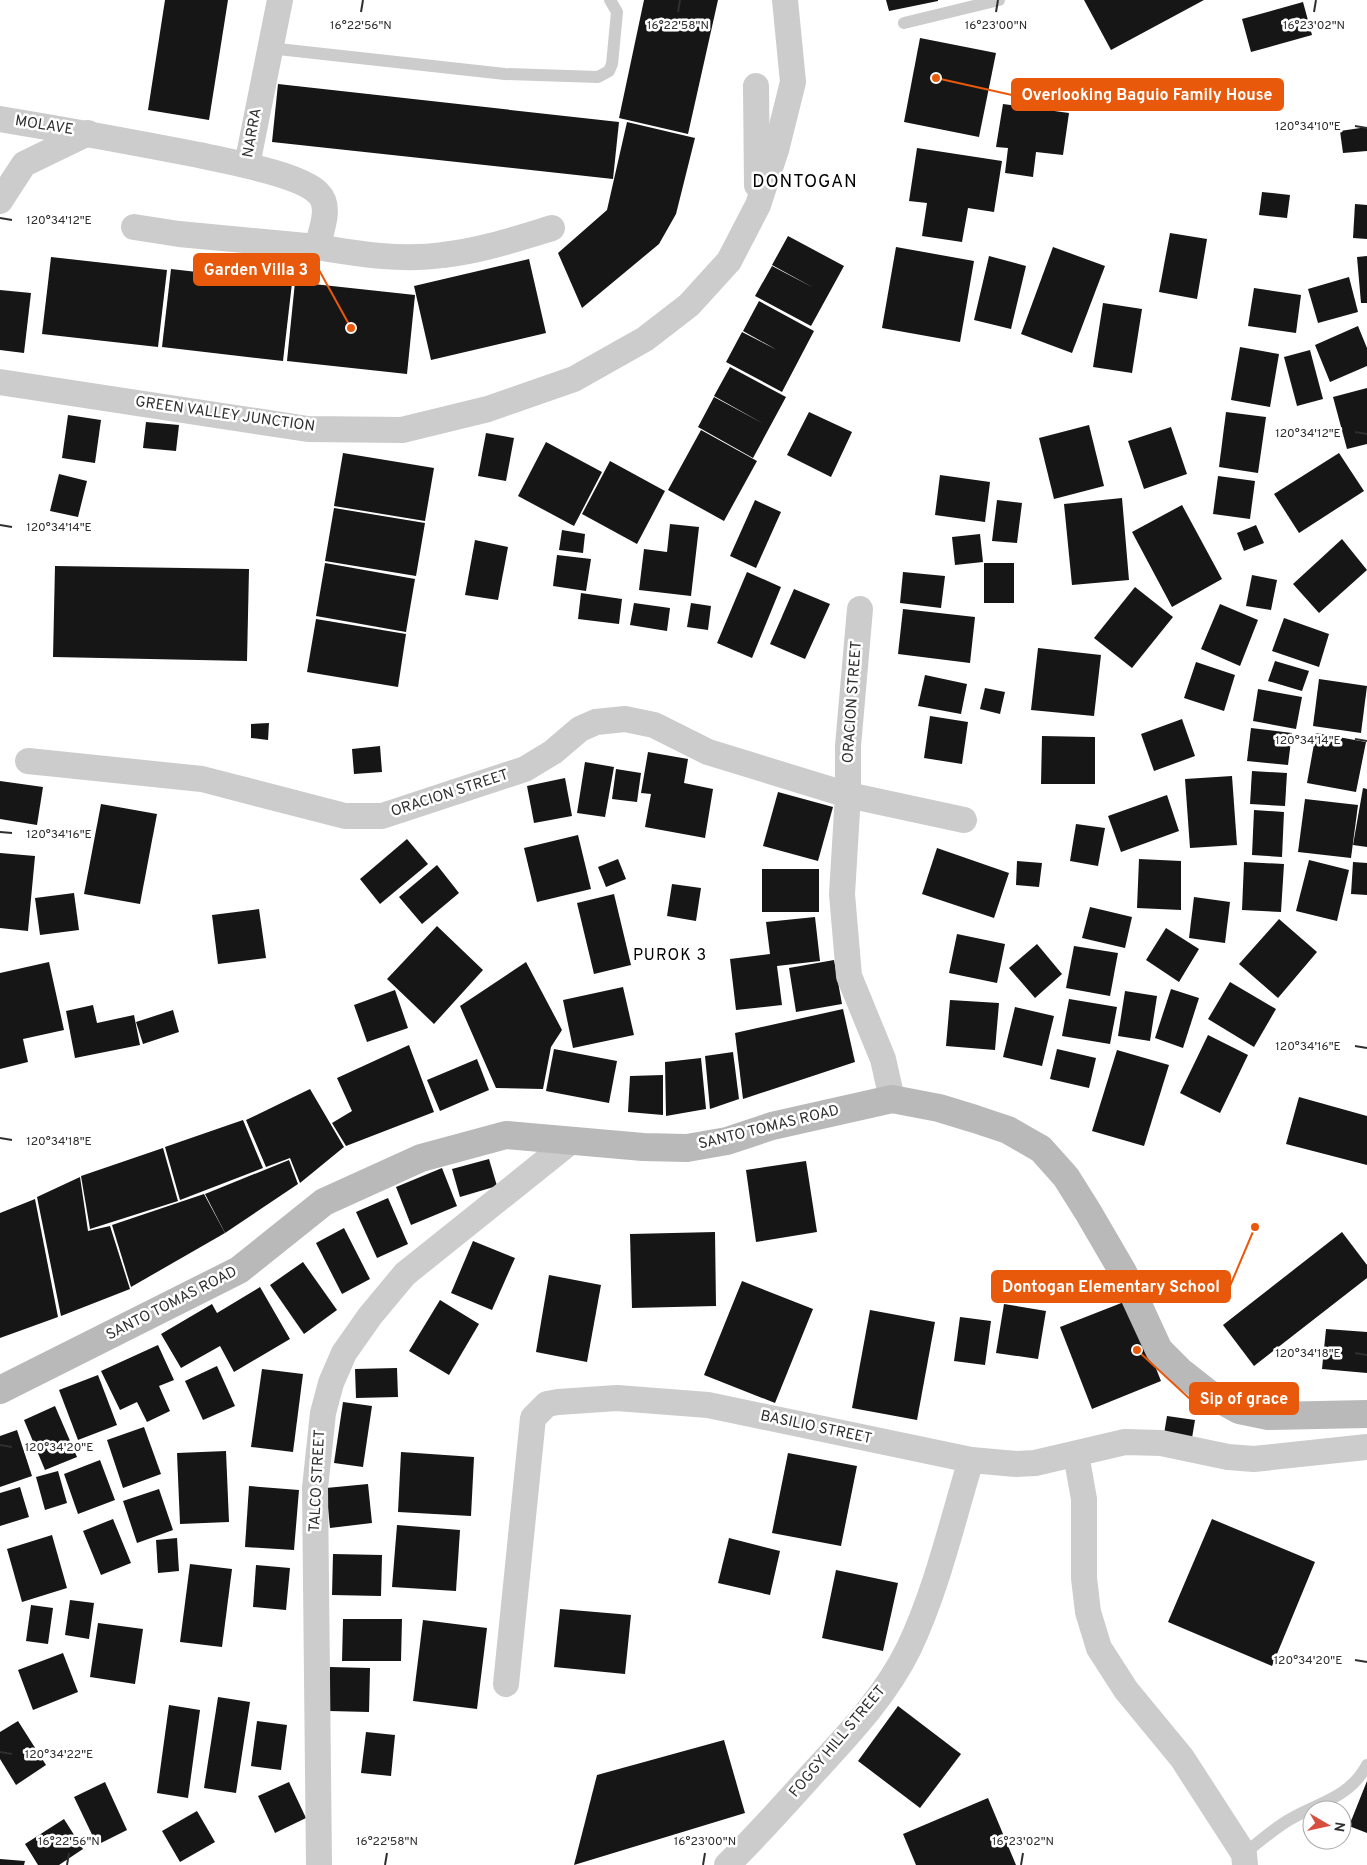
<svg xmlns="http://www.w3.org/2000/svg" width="1367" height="1865" font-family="Overpass,sans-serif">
  <rect width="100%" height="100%" fill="#fff"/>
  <!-- building -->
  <g fill="#161616">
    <path d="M165,0H228L209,120L148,110Z"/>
    <path d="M644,0H718L688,134L619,118Z"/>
    <path d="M886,0H938V1L889,11Z"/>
    <path d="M1084,0H1204L1111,50Z"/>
    <path d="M1303,2L1312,35L1251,52L1242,19Z"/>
    <path d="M920,38L996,53L979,137L904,122Z"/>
    <path d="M278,84L619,122L613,179L272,142Z"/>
    <path d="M1003,104L1069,113L1063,155L1036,152L1033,177L1005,173L1008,148L996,147Z"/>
    <path d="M627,122L695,138L676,214L659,244L582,308L558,253L607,210Z"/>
    <path d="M1367,127V151L1343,153L1340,131Z"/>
    <path d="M917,148L1002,161L994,212L968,208L962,242L922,236L927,203L909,201Z"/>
    <path d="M1262,192L1290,195L1287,218L1259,215Z"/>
    <path d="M1355,204L1367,205V239L1353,238Z"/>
    <path d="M1170,233L1207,239L1197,299L1159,292Z"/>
    <path d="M788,236L844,266L811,326L755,296L772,266L814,288L772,265Z"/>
    <path d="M896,247L974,261L960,342L882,328Z"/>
    <path d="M1053,247L1105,266L1072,353L1021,334Z"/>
    <path d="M989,256L1026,266L1011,329L974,320Z"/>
    <path d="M1367,256V303H1361L1357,257Z"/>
    <path d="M51,257L167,270L158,347L42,334Z"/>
    <path d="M529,259L546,333L431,360L414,286Z"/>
    <path d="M171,269L292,283L283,361L162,347Z"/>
    <path d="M1349,277L1358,312L1318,323L1308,289Z"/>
    <path d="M295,282L415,295L407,374L287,361Z"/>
    <path d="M1254,288L1301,295L1296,333L1248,326Z"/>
    <path d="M0,290L31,293L24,353L0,350Z"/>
    <path d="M759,301L814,331L782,392L726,362L742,332L777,350L743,331Z"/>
    <path d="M1103,303L1142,309L1132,373L1093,367Z"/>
    <path d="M1358,326L1367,348V366L1330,382L1315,345Z"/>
    <path d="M1240,347L1279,354L1270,407L1231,400Z"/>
    <path d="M1310,350L1323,399L1297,406L1284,357Z"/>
    <path d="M730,367L786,397L753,458L698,427L714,397L766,425L714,396Z"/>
    <path d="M1367,388V444L1347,449L1333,397Z"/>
    <path d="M809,412L852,432L831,477L787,455Z"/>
    <path d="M1226,412L1266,417L1258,473L1219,467Z"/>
    <path d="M68,415L101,420L95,463L62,458Z"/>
    <path d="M146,422L179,425L176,451L143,448Z"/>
    <path d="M1089,425L1104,486L1054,499L1039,438Z"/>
    <path d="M1171,427L1187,474L1144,489L1128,441Z"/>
    <path d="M701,430L757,461L724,521L668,490Z"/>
    <path d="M486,433L514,438L506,481L478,476Z"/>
    <path d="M546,442L602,472L574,526L518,496Z"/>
    <path d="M343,453L434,468L425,521L334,506Z"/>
    <path d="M1339,453L1364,491L1299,533L1274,494Z"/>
    <path d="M610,461L665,491L637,544L582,514Z"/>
    <path d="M59,474L87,481L78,517L50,511Z"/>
    <path d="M940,475L990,482L985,522L935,515Z"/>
    <path d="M1218,476L1255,481L1250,519L1213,514Z"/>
    <path d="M1122,498L1129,580L1072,585L1064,504Z"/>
    <path d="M755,500L781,512L756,568L730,556Z"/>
    <path d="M997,500L1022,503L1017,543L992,541Z"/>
    <path d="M1182,505L1222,579L1172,607L1132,532Z"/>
    <path d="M334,508L425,523L416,576L325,561Z"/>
    <path d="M670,524L699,527L691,596L639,590L644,549L667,552Z"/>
    <path d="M1256,525L1264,543L1244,551L1237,533Z"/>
    <path d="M562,530L585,534L583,553L559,550Z"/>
    <path d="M980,534L983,562L955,565L952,537Z"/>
    <path d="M1342,539L1367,570L1319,613L1293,584Z"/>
    <path d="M475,540L508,547L498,600L465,595Z"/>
    <path d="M557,555L591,559L586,591L553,586Z"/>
    <path d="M325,563L415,579L406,632L316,616Z"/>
    <rect x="984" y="563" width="30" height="40"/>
    <path d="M55,566L249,569L247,661L53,657Z"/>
    <path d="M747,572L781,587L752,658L717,643Z"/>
    <path d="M903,572L945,576L941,608L900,603Z"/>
    <path d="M1252,575L1277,580L1271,610L1246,606Z"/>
    <path d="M1135,587L1173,617L1132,668L1094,638Z"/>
    <path d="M794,589L830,604L805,659L770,644Z"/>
    <path d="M581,593L622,599L619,624L578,619Z"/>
    <path d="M634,603L670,608L667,631L630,625Z"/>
    <path d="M691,603L711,606L708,630L687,627Z"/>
    <path d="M1220,604L1258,620L1240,666L1201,649Z"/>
    <path d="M903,609L975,617L970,663L898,654Z"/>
    <path d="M1284,618L1329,634L1319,667L1272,651Z"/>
    <path d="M316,619L406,634L398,687L307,672Z"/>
    <path d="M1038,648L1101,655L1094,716L1031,710Z"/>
    <path d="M1275,661L1309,671L1302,691L1268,681Z"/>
    <path d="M1196,662L1235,675L1224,711L1184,698Z"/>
    <path d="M925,675L967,684L961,714L918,706Z"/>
    <path d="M1319,679L1367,686L1361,733L1313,726Z"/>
    <path d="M985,688L1005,692L1000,714L980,709Z"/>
    <path d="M1258,689L1302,697L1296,729L1253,721Z"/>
    <path d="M930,716L968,722L962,764L924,758Z"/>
    <path d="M1182,719L1195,756L1154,771L1141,734Z"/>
    <path d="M269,723L268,740L251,738V724Z"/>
    <path d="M1251,728L1292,733L1288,765L1247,761Z"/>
    <path d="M1316,733L1366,742L1356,792L1307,783Z"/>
    <path d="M1042,736L1095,737V784H1041Z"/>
    <path d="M380,746L382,772L354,774L352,749Z"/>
    <path d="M648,752L688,759L684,783L713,789L705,838L645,827L651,794L641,793Z"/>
    <path d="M585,762L614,767L605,817L577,813Z"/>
    <path d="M616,769L641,773L637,802L612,799Z"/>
    <path d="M1252,771L1287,773L1285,806L1250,804Z"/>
    <path d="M1232,776L1237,845L1190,848L1185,779Z"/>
    <path d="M565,778L572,816L534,823L527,786Z"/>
    <path d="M0,781L43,787L37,825L0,819Z"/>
    <path d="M1363,788L1367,789V847L1353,845Z"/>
    <path d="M778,792L833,807L818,861L763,846Z"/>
    <path d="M1167,795L1179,831L1121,852L1108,816Z"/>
    <path d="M1305,799L1358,805L1351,858L1298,852Z"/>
    <path d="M101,804L157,814L140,904L84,894Z"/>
    <path d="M1254,810L1284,812L1282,857L1252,855Z"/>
    <path d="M1076,824L1105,828L1098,866L1070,861Z"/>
    <path d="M578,835L591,889L537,902L524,848Z"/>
    <path d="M407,839L428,864L380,904L360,879Z"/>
    <path d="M937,848L1009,873L994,918L922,894Z"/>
    <path d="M0,853L35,856L28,931L0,928Z"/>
    <path d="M618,859L626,879L606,887L598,867Z"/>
    <path d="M1139,859L1181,861V910L1137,908Z"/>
    <path d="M1309,860L1349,870L1337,921L1296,911Z"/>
    <path d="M1017,861L1042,863L1039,887L1016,885Z"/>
    <path d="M1244,862L1284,864L1281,912L1242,910Z"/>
    <path d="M1353,862L1367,863V895L1351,894Z"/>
    <path d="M437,865L459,893L422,924L399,897Z"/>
    <rect x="762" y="869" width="57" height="43"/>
    <path d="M672,884L701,888L696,921L667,916Z"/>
    <path d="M74,893L79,930L40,935L35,898Z"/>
    <path d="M614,894L631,965L594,974L577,903Z"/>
    <path d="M1194,897L1230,902L1225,943L1189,938Z"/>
    <path d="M1090,907L1132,917L1125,948L1082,938Z"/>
    <path d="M259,909L266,958L218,964L212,915Z"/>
    <path d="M815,917L820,961L777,966L782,1005L736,1010L730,959L770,954L766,922Z"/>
    <path d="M1279,919L1317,952L1278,998L1239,964Z"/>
    <path d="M437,926L483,970L434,1024L387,979Z"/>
    <path d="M1166,928L1199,949L1179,982L1146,960Z"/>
    <path d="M957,934L1005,944L997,983L949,973Z"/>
    <path d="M1037,944L1062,974L1035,998L1009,968Z"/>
    <path d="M1074,946L1118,953L1110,996L1066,988Z"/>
    <path d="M834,960L842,1004L796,1012L789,968Z"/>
    <path d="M49,962L64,1030L23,1039L28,1062L0,1069V973Z"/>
    <path d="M526,962L562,1030L551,1047L543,1089L496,1088L460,1006Z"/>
    <path d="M1230,982L1276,1009L1254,1047L1208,1019Z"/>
    <path d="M623,987L634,1035L573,1048L563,1000Z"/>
    <path d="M1171,989L1199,998L1183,1048L1155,1038Z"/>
    <path d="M395,990L408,1028L367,1042L354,1005Z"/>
    <path d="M1125,991L1157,996L1150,1041L1118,1036Z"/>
    <path d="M1069,999L1117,1007L1110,1044L1062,1036Z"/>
    <path d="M950,1000L999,1003L995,1050L946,1046Z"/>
    <path d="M93,1005L97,1023L134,1015L140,1045L75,1058L66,1011Z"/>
    <path d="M1015,1007L1054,1016L1042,1066L1003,1057Z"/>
    <path d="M843,1009L855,1062L743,1099L735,1033Z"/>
    <path d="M173,1010L179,1032L143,1044L136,1022Z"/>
    <path d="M1208,1035L1248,1055L1220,1113L1180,1093Z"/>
    <path d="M409,1045L434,1112L346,1146L332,1123L352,1111L337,1078Z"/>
    <path d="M554,1049L617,1061L609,1103L546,1091Z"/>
    <path d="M1057,1049L1096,1058L1089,1088L1050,1079Z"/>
    <path d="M1117,1050L1169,1065L1144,1146L1092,1131Z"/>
    <path d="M733,1052L739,1099L710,1109L705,1056Z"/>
    <path d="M701,1058L706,1109L666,1116L665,1062Z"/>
    <path d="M477,1059L489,1090L440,1111L427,1080Z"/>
    <path d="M663,1075V1115L628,1112L630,1076Z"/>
    <path d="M310,1089L344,1147L300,1183L290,1158L266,1167L246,1120Z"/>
    <path d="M1299,1097L1367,1116V1165L1286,1144Z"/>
    <path d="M243,1120L263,1168L180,1200L165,1147Z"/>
    <path d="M163,1148L178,1201L90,1229L81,1176Z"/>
    <path d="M489,1159L497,1186L460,1197L452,1169Z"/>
    <path d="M289,1160L298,1184L225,1233L205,1194Z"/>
    <path d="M806,1161L817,1232L756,1242L746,1170Z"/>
    <path d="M442,1168L457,1206L411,1225L396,1187Z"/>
    <path d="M80,1177L88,1231L110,1226L130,1289L61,1316L37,1197Z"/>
    <path d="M204,1194L225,1233L131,1287L112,1225Z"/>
    <path d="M388,1198L408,1244L377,1258L356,1212Z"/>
    <path d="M35,1199L58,1317L0,1338V1213Z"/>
    <path d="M344,1228L370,1279L342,1294L316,1243Z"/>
    <path d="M715,1232L716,1306L632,1308L630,1234Z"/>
    <path d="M1342,1232L1367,1265V1278L1254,1366L1223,1325Z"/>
    <path d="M473,1241L515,1258L492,1310L451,1293Z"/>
    <path d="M303,1262L337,1310L304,1334L270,1285Z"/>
    <path d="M549,1275L601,1285L587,1362L536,1352Z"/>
    <path d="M742,1281L813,1309L775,1403L704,1375Z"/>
    <path d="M260,1287L290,1339L234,1372L220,1346L181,1368L161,1334L212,1304L217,1313Z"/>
    <path d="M440,1300L479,1324L449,1375L409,1351Z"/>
    <path d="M1129,1300L1161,1381L1092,1409L1060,1327Z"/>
    <path d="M1004,1304L1046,1311L1038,1359L996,1353Z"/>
    <path d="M870,1310L935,1322L917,1420L852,1408Z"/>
    <path d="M960,1317L991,1321L985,1365L954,1361Z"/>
    <path d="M1326,1329L1367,1332V1373L1322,1369Z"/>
    <path d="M158,1345L174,1380L159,1386L170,1411L147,1422L137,1402L120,1410L101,1371Z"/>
    <path d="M217,1366L235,1406L203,1420L185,1381Z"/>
    <path d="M397,1368L398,1397L356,1398L355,1369Z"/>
    <path d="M262,1369L303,1374L293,1452L251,1447Z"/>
    <path d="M98,1375L117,1425L78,1440L59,1390Z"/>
    <path d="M343,1402L372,1406L363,1467L334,1463Z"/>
    <path d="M55,1406L77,1457L45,1470L24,1420Z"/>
    <path d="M1167,1416L1195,1420L1191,1444L1163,1440Z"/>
    <path d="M144,1427L161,1474L123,1488L107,1440Z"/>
    <path d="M17,1430L32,1476L0,1487V1436Z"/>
    <path d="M226,1451L229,1522L180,1524L177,1453Z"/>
    <path d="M401,1452L474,1457L471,1516L398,1512Z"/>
    <path d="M788,1453L857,1466L841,1546L772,1533Z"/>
    <path d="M100,1460L115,1500L78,1514L64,1474Z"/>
    <path d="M58,1471L67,1503L45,1510L36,1477Z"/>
    <path d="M368,1484L372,1523L330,1528L326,1488Z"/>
    <path d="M249,1486L299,1490L294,1550L245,1547Z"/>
    <path d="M20,1487L29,1517L0,1526V1493Z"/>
    <path d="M159,1489L173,1530L137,1543L123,1501Z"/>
    <path d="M113,1519L131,1563L101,1575L83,1531Z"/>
    <path d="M1212,1519L1315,1562L1272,1666L1168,1622Z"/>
    <path d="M397,1525L460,1530L456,1591L392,1587Z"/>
    <path d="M52,1535L67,1588L22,1602L7,1549Z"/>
    <path d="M177,1538L179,1571L158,1573L156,1540Z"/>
    <path d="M729,1538L780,1551L770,1595L718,1583Z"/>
    <path d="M333,1554L382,1555L381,1596L332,1595Z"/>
    <path d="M190,1564L232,1569L222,1647L180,1642Z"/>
    <path d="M256,1565L290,1568L286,1610L253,1607Z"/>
    <path d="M836,1570L898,1583L883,1651L822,1638Z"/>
    <path d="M70,1600L94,1603L89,1639L65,1635Z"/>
    <path d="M31,1605L53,1608L48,1644L26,1641Z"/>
    <path d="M560,1609L631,1615L625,1674L554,1667Z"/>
    <path d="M343,1619H402L401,1661H342Z"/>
    <path d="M423,1620L487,1628L477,1709L413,1701Z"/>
    <path d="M98,1623L143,1629L135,1684L90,1677Z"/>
    <path d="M63,1653L78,1692L33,1710L18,1670Z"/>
    <path d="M330,1667L370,1668L369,1712L329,1711Z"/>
    <path d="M218,1697L250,1702L236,1793L204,1788Z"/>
    <path d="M169,1705L200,1710L188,1798L157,1793Z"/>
    <path d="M898,1706L961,1754L920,1808L858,1761Z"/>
    <path d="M18,1721L46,1765L16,1785L0,1759V1732Z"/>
    <path d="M257,1721L287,1725L281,1770L251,1766Z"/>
    <path d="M366,1732L395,1735L391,1776L361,1773Z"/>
    <path d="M724,1740L745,1813L574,1865L597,1775Z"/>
    <path d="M1367,1781V1833L1349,1826Z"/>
    <path d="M105,1782L127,1830L97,1845L74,1797Z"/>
    <path d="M289,1782L306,1818L275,1833L258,1796Z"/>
    <path d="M988,1798L1016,1865H916L903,1834Z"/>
    <path d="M197,1811L215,1842L180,1862L162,1831Z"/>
    <path d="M64,1819L83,1849L59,1865H38L25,1844Z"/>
    <path d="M0,1859L25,1861L24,1865H0Z"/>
  </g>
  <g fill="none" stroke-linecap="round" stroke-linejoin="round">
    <!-- lane -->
    <g stroke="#ccc" stroke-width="12">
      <path d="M904,23L999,0"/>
      <path d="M269,48L505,74L598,77L609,71L612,64L617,12L610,0"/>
      <path d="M1244,1854C1256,1844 1268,1834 1281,1825C1312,1803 1347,1802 1367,1765"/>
    </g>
    <!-- street -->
    <g stroke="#ccc" stroke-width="26">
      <path d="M756,86L757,185"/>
      <path d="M0,119C66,130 133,142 199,155C225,161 300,174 318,193C332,206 321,231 317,247L179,234L134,227"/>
      <path d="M247,165L280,0"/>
      <path d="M0,201L24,164L88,133"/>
      <path d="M317,247C358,254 402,261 443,255C480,251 516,239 552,228"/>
      <path d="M0,382L308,429L402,430L488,409L574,379L645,339L689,305L729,261L758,205L776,150L793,82L785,0"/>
      <path d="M860,609L848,746V795L964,820"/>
      <path d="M28,761L202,779L345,816H382L525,769L553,752L580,729L596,722L625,719L654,725L708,752L848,795L842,894L849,976L883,1059L892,1099"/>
      <path d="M1076,1454L1084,1499V1578L1088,1612L1099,1648L1126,1690L1182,1758L1244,1854L1245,1865"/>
      <path d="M506,1684L533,1418L547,1404L558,1402L617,1398L708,1405L971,1460L1016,1464L1035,1463L1125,1442L1161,1443L1228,1457L1254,1459L1367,1447"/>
      <path d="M319,1865L315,1488L323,1413L331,1383L344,1353L370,1316L405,1274L571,1141"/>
      <path d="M727,1865C758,1835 786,1803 815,1771C850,1733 886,1695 909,1648C937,1589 952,1522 971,1460"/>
    </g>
    <!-- secondary -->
    <path stroke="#b9b9b9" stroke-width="28" d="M0,1390L239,1270L324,1202L421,1158L506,1135L643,1147L687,1148L727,1141L772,1126L892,1099L939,1108L975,1119L1008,1130L1041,1149L1066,1177L1088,1212L1123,1272L1159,1350L1180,1371L1208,1393L1239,1410L1268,1416L1367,1414"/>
  </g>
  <!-- ticks -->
  <path fill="none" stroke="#2f2f2f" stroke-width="2" d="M361,12L363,0M678,12L680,0M996,12L998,0M1314,12L1316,0M1355,126L1367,128M0,218L12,220M1355,432L1367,434M0,525L12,527M1355,739L1367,741M0,832L12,833M1355,1046L1367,1048M0,1138L12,1140M1355,1353L1367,1355M0,1445L12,1447M1355,1660L1367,1662M0,1752L12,1754M67,1865L69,1853M385,1865L387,1853M703,1865L705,1853M1021,1865L1023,1853"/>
  <g text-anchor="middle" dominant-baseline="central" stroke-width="5" stroke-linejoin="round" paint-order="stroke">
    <!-- street labels -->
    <g font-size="15" fill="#2f2f2f" stroke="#fff">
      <text transform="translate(44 126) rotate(9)">MOLAVE</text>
      <text transform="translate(253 133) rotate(-80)">NARRA</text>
      <text transform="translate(225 415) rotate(8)">GREEN VALLEY JUNCTION</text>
      <text transform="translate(853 702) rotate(-86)">ORACION STREET</text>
      <text transform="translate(450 794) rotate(-18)">ORACION STREET</text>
      <text transform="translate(769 1128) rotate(-14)">SANTO TOMAS ROAD</text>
      <text transform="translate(172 1304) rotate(-27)">SANTO TOMAS ROAD</text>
      <text transform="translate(816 1428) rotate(12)">BASILIO STREET</text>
      <text transform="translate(318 1481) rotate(-87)">TALCO STREET</text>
      <text transform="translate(838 1742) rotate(-50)">FOGGY HILL STREET</text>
    </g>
    <!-- neighbourhood labels -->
    <g font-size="16" letter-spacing="1" fill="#000" stroke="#fff">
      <text x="670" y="956">PUROK 3</text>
    </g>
    <!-- quarter labels -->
    <g font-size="18" letter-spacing="1" fill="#000" stroke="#fff">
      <text x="805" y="182">DONTOGAN</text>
    </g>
  </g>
  <g font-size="12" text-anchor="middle" fill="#2f2f2f" stroke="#fff" stroke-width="5" stroke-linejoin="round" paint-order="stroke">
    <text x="361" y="29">16°22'56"N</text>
    <text x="678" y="29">16°22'58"N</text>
    <text x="996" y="29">16°23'00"N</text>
    <text x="1314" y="29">16°23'02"N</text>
    <text x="1308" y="130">120°34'10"E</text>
    <text x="59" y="224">120°34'12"E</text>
    <text x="1308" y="437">120°34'12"E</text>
    <text x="59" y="531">120°34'14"E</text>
    <text x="1308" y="744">120°34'14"E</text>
    <text x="59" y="838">120°34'16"E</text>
    <text x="1308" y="1050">120°34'16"E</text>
    <text x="59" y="1145">120°34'18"E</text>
    <text x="1308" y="1357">120°34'18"E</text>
    <text x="59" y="1451">120°34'20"E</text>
    <text x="1308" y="1664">120°34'20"E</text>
    <text x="59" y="1758">120°34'22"E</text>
    <text x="69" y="1845">16°22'56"N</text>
    <text x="387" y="1845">16°22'58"N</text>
    <text x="705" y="1845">16°23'00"N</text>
    <text x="1023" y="1845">16°23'02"N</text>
  </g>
  <!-- callouts -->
  <path fill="none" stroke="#e8590c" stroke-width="2" d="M936 78L1012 95M351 328L319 270M1255 1227L1230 1286M1137 1350L1190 1399"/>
  <g fill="#e8590c" stroke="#fff" stroke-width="2">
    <circle cx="936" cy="78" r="5"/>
    <circle cx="351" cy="328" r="5"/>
    <circle cx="1255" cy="1227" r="5"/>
    <circle cx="1137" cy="1350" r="5"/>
  </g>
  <g fill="#e8590c" stroke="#e8590c" stroke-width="2">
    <rect x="1012" y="79" width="271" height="31" rx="5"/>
    <rect x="194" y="254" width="125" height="31" rx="5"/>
    <rect x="992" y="1271" width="238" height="31" rx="5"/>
    <rect x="1190" y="1383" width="108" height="31" rx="5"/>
  </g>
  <g font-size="16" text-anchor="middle" font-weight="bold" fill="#fff">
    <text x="1147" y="100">Overlooking Baguio Family House</text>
    <text x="256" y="275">Garden Villa 3</text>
    <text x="1111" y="1292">Dontogan Elementary School</text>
    <text x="1244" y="1404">Sip of grace</text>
  </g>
  <!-- north arrow -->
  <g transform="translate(1327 1825) rotate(99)"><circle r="24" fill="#ffffff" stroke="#acacac"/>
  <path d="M0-4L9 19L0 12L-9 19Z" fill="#d84f3f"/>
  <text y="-8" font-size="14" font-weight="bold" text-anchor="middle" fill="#2f2f2f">N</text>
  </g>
</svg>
